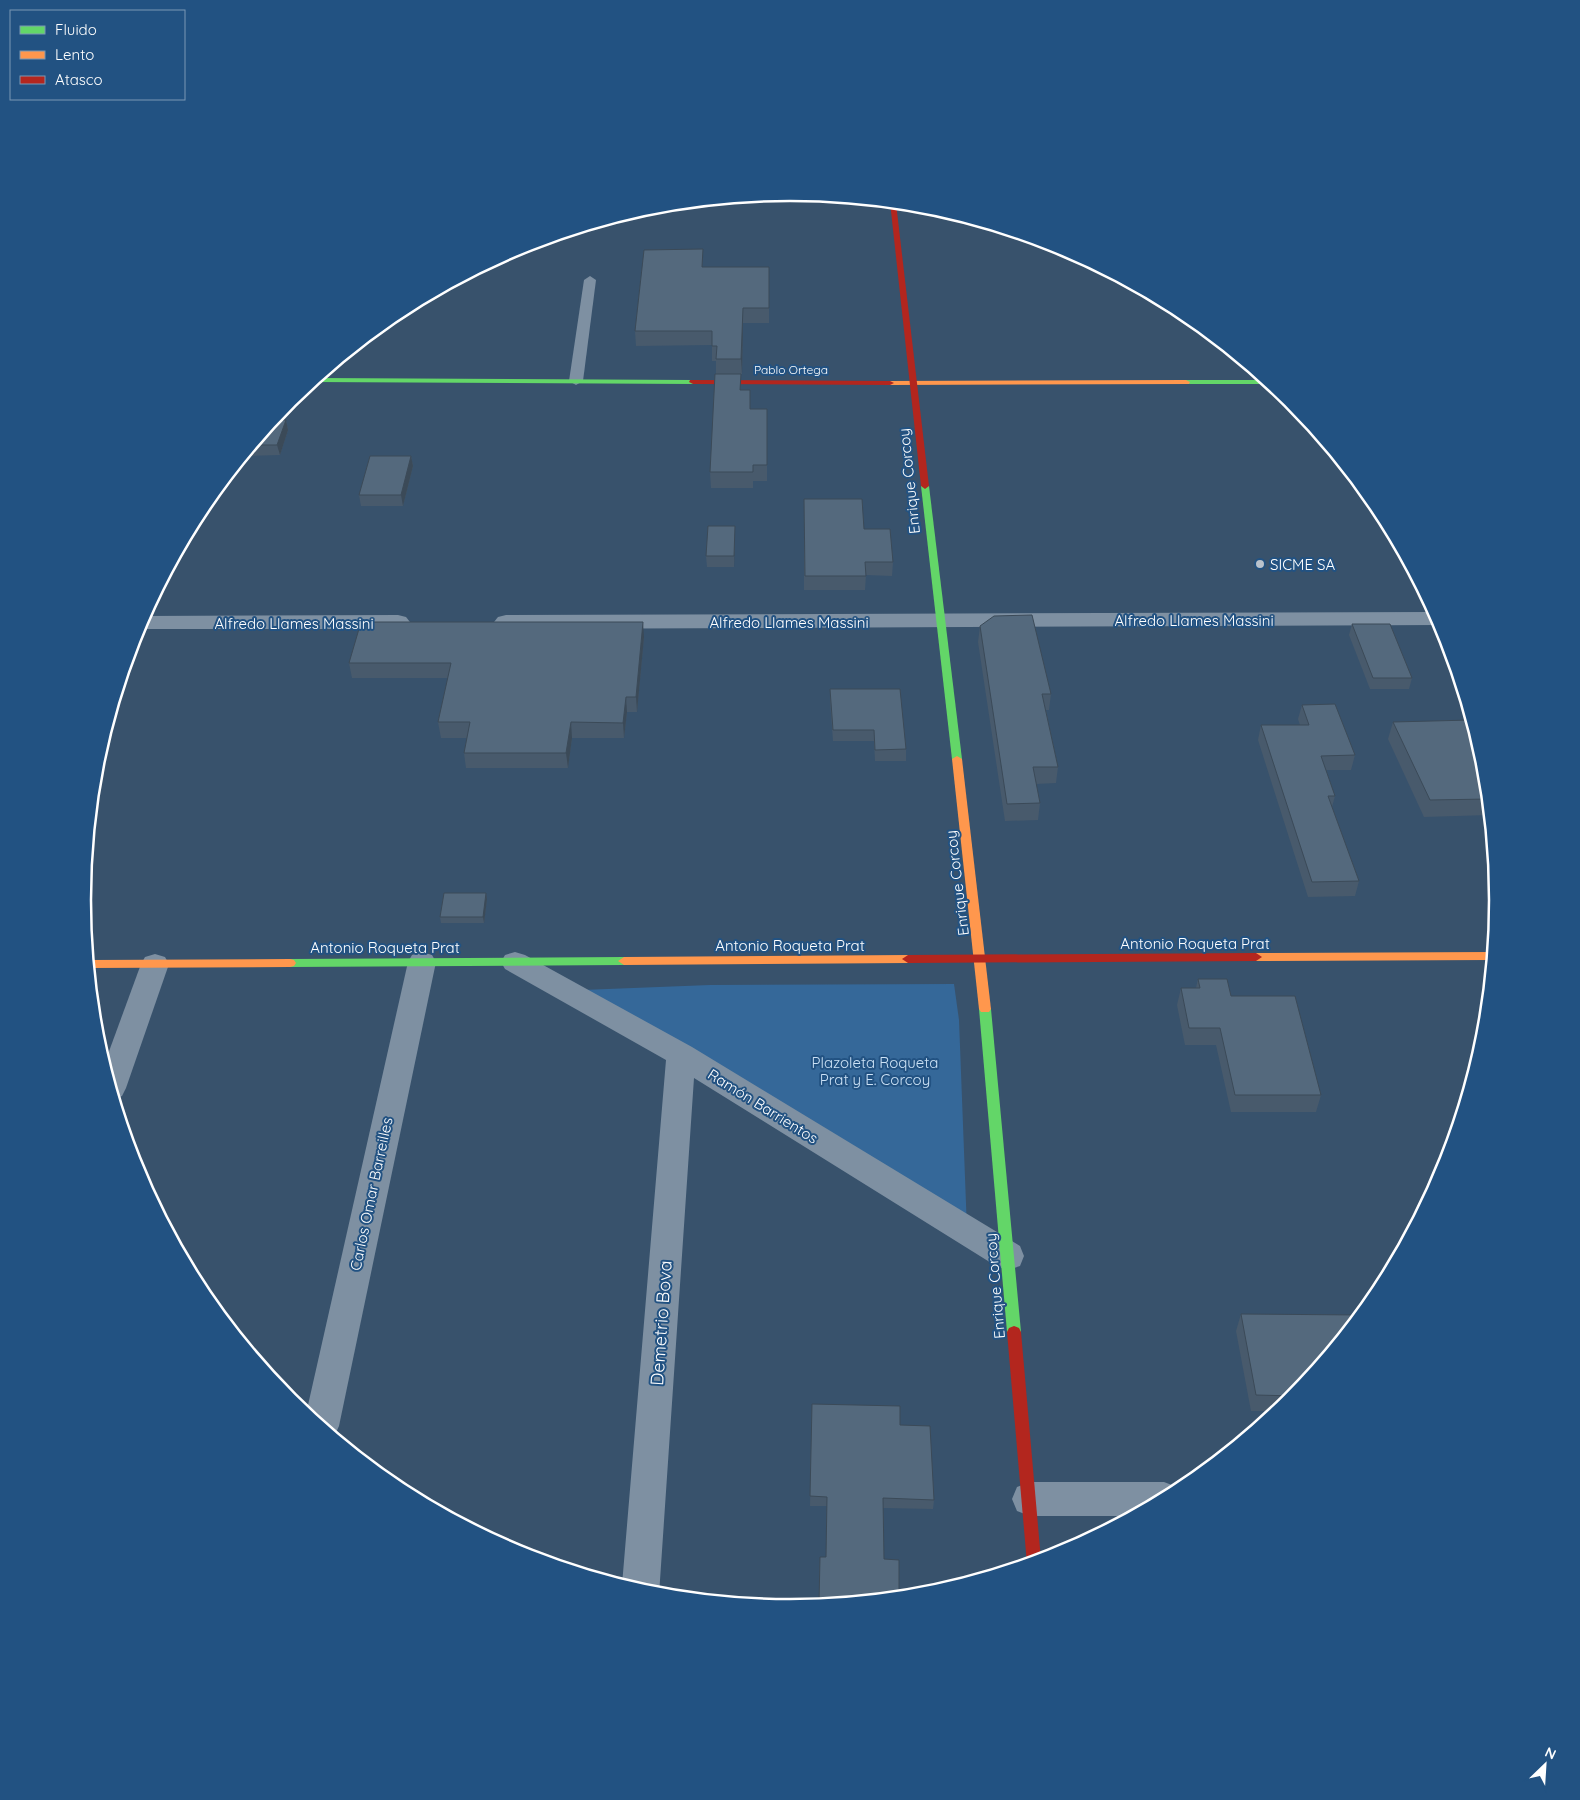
<svg xmlns="http://www.w3.org/2000/svg" width="1580" height="1800" font-family="Quicksand,sans-serif">
  <rect width="100%" height="100%" fill="#38526c"/>
  <!-- green -->
  <path fill="#356899" d="M954,984L959,1020L967,1230L582,990L710,985Z"/>
  <g fill="none" stroke-linecap="round" stroke-linejoin="round">
    <!-- lane -->
    <path fill="#7e90a2" fill-rule="evenodd" d="M590,276L596,280L583,381L576,385L569,381L584,280Z"/>
    <!-- street -->
    <g fill="#7e90a2" fill-rule="evenodd">
      <path d="M1434,612L1441,625L506,629L498,627L494,622L498,617L506,615Z"/>
      <path d="M398,615L406,617L410,622L406,627L398,629H136L143,616Z"/>
      <path d="M422,952L432,955L436,962L339,1426L334,1437L306,1414L408,962L412,955Z"/>
      <path d="M515,952L525,955L692,1047L1020,1246L1024,1256L1020,1266L1008,1270L996,1266L694,1078L659,1595L622,1585L666,1060L505,969L501,962L505,955Z"/>
      <path d="M155,954L165,957L169,964L126,1088L122,1096L114,1099L104,1065L141,964L145,957Z"/>
      <path d="M1030,1482H1164L1177,1487L1179,1491L1131,1516H1030L1017,1511L1012,1499L1017,1487Z"/>
    </g>
    <!-- fast -->
    <g fill="#63d668" fill-rule="evenodd">
      <path d="M317,378L693,380L697,382L693,384L312,382Z"/>
      <path d="M1183,380H1266L1271,384H1186L1182,382Z"/>
      <path d="M925,483L929,486L962,759L957,762L952,759L921,486Z"/>
      <path d="M624,957L630,961L624,965L290,967L286,966L284,963L286,960L290,959Z"/>
      <path d="M985,1005L989,1006L991,1009L1021,1332L1019,1336L1014,1338L1009,1336L1007,1332L979,1009L981,1006Z"/>
    </g>
    <!-- slow -->
    <g fill="#ff974d" fill-rule="evenodd">
      <path d="M1186,380L1190,382L1189,384L890,385L886,383L890,381Z"/>
      <path d="M957,756L962,759L991,1009L989,1012H981L979,1009L952,759Z"/>
      <path d="M1492,952V960L1256,961L1250,957L1256,953Z"/>
      <path d="M908,955L914,959L908,963L624,965L618,961L624,957Z"/>
      <path d="M290,959L294,960L296,963L294,966L290,967L89,968L88,960Z"/>
    </g>
    <!-- jam -->
    <g fill="#b3261e" fill-rule="evenodd">
      <path d="M890,202L896,203L929,486L925,489L921,486Z"/>
      <path d="M690,380L890,381L894,383L890,385L693,384L689,382Z"/>
      <path d="M1256,953L1262,957L1256,961L908,963L902,959L908,955Z"/>
      <path d="M1014,1326L1019,1328L1021,1332L1041,1560L1027,1564L1007,1332L1009,1328Z"/>
    </g>
  </g>
  <!-- wall -->
  <g fill="#485a6c">
    <path d="M704,267H769V323H743L742,374H716V361H712V345L636,346L635,331Z"/>
    <path d="M741,390L750,409H767V481H753V488H711L710,472Z"/>
    <path d="M273,420H286L288,430L280,455L244,456Z"/>
    <path d="M411,456L413,466L403,506H361L359,495Z"/>
    <path d="M804,499L864,529L893,562L892,576L866,575L865,590H804Z"/>
    <path d="M735,537L734,567H707L706,556Z"/>
    <path d="M1352,624L1412,678L1409,689H1370L1349,635Z"/>
    <path d="M980,626L1051,694L1049,710H1046L1058,767L1056,783L1036,784L1040,803L1038,820L1005,821L978,642Z"/>
    <path d="M1441,634H1445L1454,664L1451,665L1440,639Z"/>
    <path d="M644,637L637,712H627L624,738H572L568,768H466L464,753L467,738H441L438,722L448,678H352L349,663Z"/>
    <path d="M830,689L906,749V761H875L874,741H833L830,701Z"/>
    <path d="M1302,705L1355,755L1351,770H1326L1335,796L1332,807L1359,881L1355,896L1308,897L1258,740L1261,725H1300L1298,719Z"/>
    <path d="M1393,722L1484,762L1489,815L1424,817L1388,739Z"/>
    <path d="M486,893L487,899L484,923H441L440,917Z"/>
    <path d="M1198,979L1231,996L1321,1095L1316,1112H1231L1216,1045H1185L1177,1005L1181,988H1196Z"/>
    <path d="M1241,1314L1360,1315L1290,1400L1277,1411H1251L1236,1331Z"/>
    <path d="M812,1404L900,1425L934,1500L933,1509L883,1508L884,1559L899,1597L819,1605L820,1557H826L827,1506H810Z"/>
  </g>
  <!-- shaded-wall -->
  <g fill="#3b4a58">
    <path d="M743,308V323L742,374L741,359Z"/>
    <path d="M286,420L288,430L280,455L277,445Z"/>
    <path d="M411,456L413,466L403,506L401,495Z"/>
    <path d="M735,526V537L734,567V556Z"/>
    <path d="M643,622L644,637L637,712L636,697Z"/>
    <path d="M626,697L627,712L624,738L623,723Z"/>
    <path d="M571,722L572,738L568,768L566,753Z"/>
    <path d="M486,893L487,899L484,923L483,917Z"/>
  </g>
  <!-- building -->
  <g fill="#54697d" stroke="#3b4a58">
    <path d="M703,249L702,267H769V308H743L741,359H716L717,346H712V331H635L644,250Z"/>
    <path d="M715,374H741L740,390H750V409H767V465H753V472H710Z"/>
    <path d="M273,420H286L277,445H253Z"/>
    <path d="M370,456H411L401,495H359Z"/>
    <path d="M804,499H862L864,529H890L893,562H865L866,576H805Z"/>
    <path d="M708,526H735L734,556H706Z"/>
    <path d="M1032,615L1051,694H1042L1058,767H1033L1040,803L1007,804L980,626L994,616Z"/>
    <path d="M361,622H643L636,697H626L623,723L571,722L566,753H464L470,722H438L451,663H349Z"/>
    <path d="M1352,624H1390L1412,678H1373Z"/>
    <path d="M1441,634H1445L1452,657Z"/>
    <path d="M830,689H900L906,749L875,750L874,730H833Z"/>
    <path d="M1335,704L1355,755L1321,756L1335,796H1328L1359,881L1312,882L1261,725H1309L1302,705Z"/>
    <path d="M1471,720L1484,762L1488,799L1430,800L1393,722Z"/>
    <path d="M444,893H486L483,917H440Z"/>
    <path d="M1198,979H1227L1231,996H1295L1321,1095H1235L1220,1028H1189L1181,988H1200Z"/>
    <path d="M1241,1314L1360,1315L1294,1396L1256,1395Z"/>
    <path d="M812,1404L900,1406V1425L930,1426L934,1500L883,1498L884,1559L899,1560V1597L822,1604V1603H819L820,1557H826L827,1497L810,1496Z"/>
  </g>
  <!-- markers -->
  <circle fill="#b9c2cc" stroke="#225282" stroke-width="2" cx="1260" cy="564" r="5"/>
  <g text-anchor="middle" dominant-baseline="central" stroke-width="4" stroke-linejoin="round" paint-order="stroke">
    <!-- far-street labels -->
    <g font-size="12" fill="#fff" stroke="#225282">
      <text x="791" y="369">Pablo Ortega</text>
    </g>
    <!-- street labels -->
    <g font-size="15" fill="#fff" stroke="#225282">
      <text transform="translate(909 481) rotate(-96)">Enrique Corcoy</text>
      <text x="1194" y="620">Alfredo Llames Massini</text>
      <text x="789" y="622">Alfredo Llames Massini</text>
      <text x="294" y="623">Alfredo Llames Massini</text>
      <text transform="translate(957 883) rotate(-97)">Enrique Corcoy</text>
      <text x="1195" y="943">Antonio Roqueta Prat</text>
      <text x="790" y="945">Antonio Roqueta Prat</text>
      <text x="385" y="947">Antonio Roqueta Prat</text>
      <text transform="translate(763 1106) rotate(32)">Ramón Barrientos</text>
      <text transform="translate(371 1194) rotate(-78)">Carlos Omar Barreilles</text>
      <text transform="translate(995 1286) rotate(-95)">Enrique Corcoy</text>
    </g>
    <!-- poi labels -->
    <g font-size="15" fill="#fff" stroke="#225282" text-anchor="start">
      <text x="1270" y="564">SICME SA</text>
    </g>
    <!-- park labels -->
    <g font-size="15" fill="#cce2f6" stroke="#225282">
      <text x="875" y="1062">Plazoleta Roqueta<tspan x="875" dy="17">Prat y E. Corcoy</tspan></text>
    </g>
    <!-- near-street labels -->
    <g font-size="18" fill="#fff" stroke="#225282">
      <text transform="translate(661 1323) rotate(-86)">Demetrio Bova</text>
    </g>
  </g>
  <!-- crop -->
  <path d="M0 0H1580V1800H0ZM91 900a699 699 0 1 1 1398 0a699 699 0 1 1-1398 0Z" fill="#225282" fill-rule="evenodd"/>
  <path fill="none" stroke="#fff" stroke-width="2.5" d="M91 900a699 699 0 1 1 1398 0a699 699 0 1 1-1398 0Z"/>
  <!-- legend -->
  <rect x="10" y="10" width="175" height="90" fill="#225282" stroke="#7a97b4"/>
  <rect x="20" y="26" width="25" height="8" fill="#63d668" stroke="#7a97b4"/>
  <text x="55" y="35" font-size="15" fill="#ffffff">Fluido</text>
  <rect x="20" y="51" width="25" height="8" fill="#ff974d" stroke="#7a97b4"/>
  <text x="55" y="60" font-size="15" fill="#ffffff">Lento</text>
  <rect x="20" y="76" width="25" height="8" fill="#b3261e" stroke="#7a97b4"/>
  <text x="55" y="85" font-size="15" fill="#ffffff">Atasco</text>
  <!-- north arrow -->
  <g transform="translate(1545 1765) rotate(25)" stroke="#225282" stroke-width="4" paint-order="stroke">
  <path d="M0-4L9 19L0 12L-9 19Z" fill="#ffffff"/>
  <text y="-8" font-size="14" font-weight="bold" text-anchor="middle" fill="#ffffff">N</text>
  </g>
</svg>
